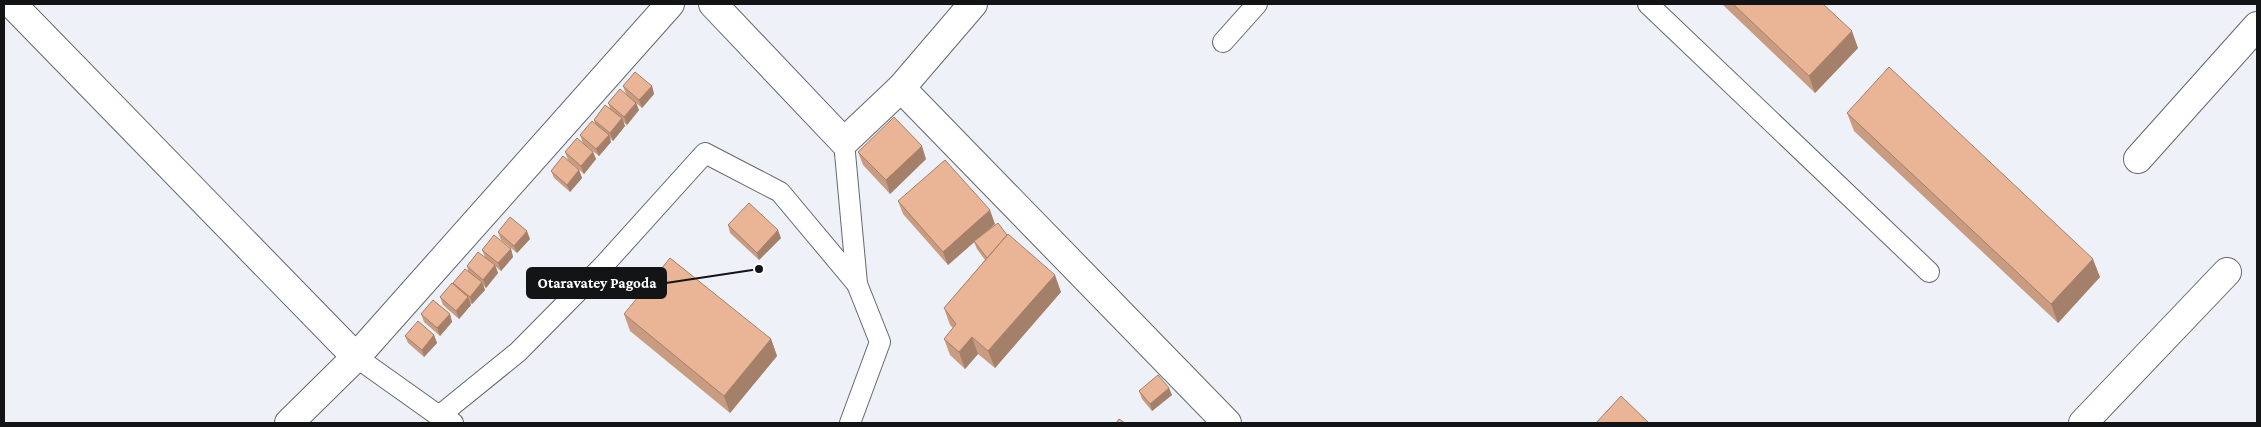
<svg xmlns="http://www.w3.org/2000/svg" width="2261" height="427" font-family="'Crimson Pro',serif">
  <rect width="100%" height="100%" fill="#eef2f8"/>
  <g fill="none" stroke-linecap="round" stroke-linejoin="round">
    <!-- service casing -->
    <g stroke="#64676c" stroke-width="22">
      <g id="service">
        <path d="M1648,4L1929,272"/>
        <path d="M1223,42L1257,4"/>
        <path d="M844,142L857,284"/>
        <path d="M356,357L439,416L453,423"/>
        <path d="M439,416L518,352L603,266L705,153L780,192L857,284L880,342L850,423"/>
      </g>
    </g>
    <!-- minor casing -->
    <g stroke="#64676c" stroke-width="30">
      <g id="minor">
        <path d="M12,4L356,357"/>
        <path d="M713,4L844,142L901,88L973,4"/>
        <path d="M901,88L1227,423"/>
        <path d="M2138,159L2257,26"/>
        <path d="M289,423L356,357L670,4"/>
        <path d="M2083,423L2227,272"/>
      </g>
    </g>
    <!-- service -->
    <use href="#service" stroke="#fff" stroke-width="20"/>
    <!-- minor -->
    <use href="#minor" stroke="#fff" stroke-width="28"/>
  </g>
  <!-- wall -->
  <g fill="#c99c81">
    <path d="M1722,4H1823L1858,48L1815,93Z"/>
    <path d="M623,86H652L654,94L642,108L636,103L639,110L627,125L623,122L625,126L613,141L610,138L611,142L599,156L584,144L593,152L596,159L584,174L568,160L565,152L583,143L580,135L595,123L594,120L610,108L608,103L626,94Z"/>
    <path d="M1847,113L2100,277L2058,323L1854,131Z"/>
    <path d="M858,152L926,159L890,194L863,165Z"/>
    <path d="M579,170L582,178L570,192L554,178L551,171Z"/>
    <path d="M898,201L995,224L980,237L1007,235L1061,292L995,368L978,354L965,369L950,355L944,339L953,328L950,325L944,308L985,260L977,249L974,242L948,265L903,214Z"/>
    <path d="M728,225L781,238L759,260L730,233Z"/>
    <path d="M498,232L530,239L517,253L501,240Z"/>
    <path d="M511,249L513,257L501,271L495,266L498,273L486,288L483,285L485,290L472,304L470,303L471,305L459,319L443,305L440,297L454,285L453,283L468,271L467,266L485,257L482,250Z"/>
    <path d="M421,314H450L452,322L440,336L424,322Z"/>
    <path d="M624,314L771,339L777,356L730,413L630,331Z"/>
    <path d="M434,335L437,343L424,357L408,343L405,336Z"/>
    <path d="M1139,391L1172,395L1152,411L1142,399Z"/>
  </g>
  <!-- shaded-wall -->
  <g fill="#a47f69">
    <path d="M1852,31L1858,48L1815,93L1809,76Z"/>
    <path d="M652,86L654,94L642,108L639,100Z"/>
    <path d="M636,103L639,110L627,125L624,117Z"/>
    <path d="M622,118L625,126L613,141L610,133Z"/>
    <path d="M609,135L611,142L599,156L596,149Z"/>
    <path d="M922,146L926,159L890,194L886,180Z"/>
    <path d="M593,152L596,159L584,174L581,166Z"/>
    <path d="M579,170L582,178L570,192L567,185Z"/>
    <path d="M990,210L995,224L948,265L943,252Z"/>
    <path d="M778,230L781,238L759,260L757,253Z"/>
    <path d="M527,231L530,239L517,253L514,246Z"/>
    <path d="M511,249L513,257L501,271L498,263Z"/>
    <path d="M2093,259L2100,277L2058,323L2051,304Z"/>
    <path d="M495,265L498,273L486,288L483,280Z"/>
    <path d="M1055,275L1061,292L995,368L988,351Z"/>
    <path d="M482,282L485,290L472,304L470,297Z"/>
    <path d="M468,297L471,305L459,319L456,311Z"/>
    <path d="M450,314L452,322L440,336L437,328Z"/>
    <path d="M434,335L437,343L424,357L422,350Z"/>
    <path d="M972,337L978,354L965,369L959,352Z"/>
    <path d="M771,339L777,356L730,413L724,396Z"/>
    <path d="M1169,388L1172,395L1152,411L1150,404Z"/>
  </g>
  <!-- building -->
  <g fill="#eab596" stroke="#a47f69">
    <path d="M1733,4H1823L1852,31L1809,76Z"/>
    <path d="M1889,67L2093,259L2051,304L1847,113Z"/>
    <path d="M635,72L652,86L639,100L623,86Z"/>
    <path d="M620,89L636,103L624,117L608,103Z"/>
    <path d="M605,105L622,118L610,133L594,120Z"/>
    <path d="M894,117L922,146L886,180L858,152Z"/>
    <path d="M592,121L609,135L596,149L580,135Z"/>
    <path d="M577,138L593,152L581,166L565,152Z"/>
    <path d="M563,156L579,170L567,185L551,171Z"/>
    <path d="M945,160L990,210L943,252L898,201Z"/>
    <path d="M749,203L778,230L757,253L728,225Z"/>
    <path d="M510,217L527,231L514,246L498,232Z"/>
    <path d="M998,223L1007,235L987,258L974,241Z"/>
    <path d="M1008,234L1055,275L988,351L972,337L959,352L944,339L956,324L944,308Z"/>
    <path d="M494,235L511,249L498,263L482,250Z"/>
    <path d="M478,252L495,265L483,280L467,266Z"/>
    <path d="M670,258L771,339L724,396L624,314Z"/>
    <path d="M465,269L482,282L470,297L453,283Z"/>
    <path d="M452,283L468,297L456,311L440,297Z"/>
    <path d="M433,300L450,314L437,328L421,314Z"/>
    <path d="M418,321L434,335L422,350L405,336Z"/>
    <path d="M1158,375L1169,388L1150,404L1139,391Z"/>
    <path d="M1621,396L1649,423H1596Z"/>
    <path d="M1119,419L1125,423H1116Z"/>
  </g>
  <!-- callouts -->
  <path fill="none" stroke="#131416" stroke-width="2" d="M759 269L666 283"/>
  <circle fill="#131416" stroke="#fff" stroke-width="2" cx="759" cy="269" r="5"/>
  <rect fill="#131416" stroke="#131416" stroke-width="2" x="527" y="268" width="139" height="30" rx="5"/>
  <g font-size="15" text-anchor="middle" font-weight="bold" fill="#fff">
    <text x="597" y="288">Otaravatey Pagoda</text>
  </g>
  <!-- border -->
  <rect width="2261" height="427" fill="none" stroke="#131416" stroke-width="10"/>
</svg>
